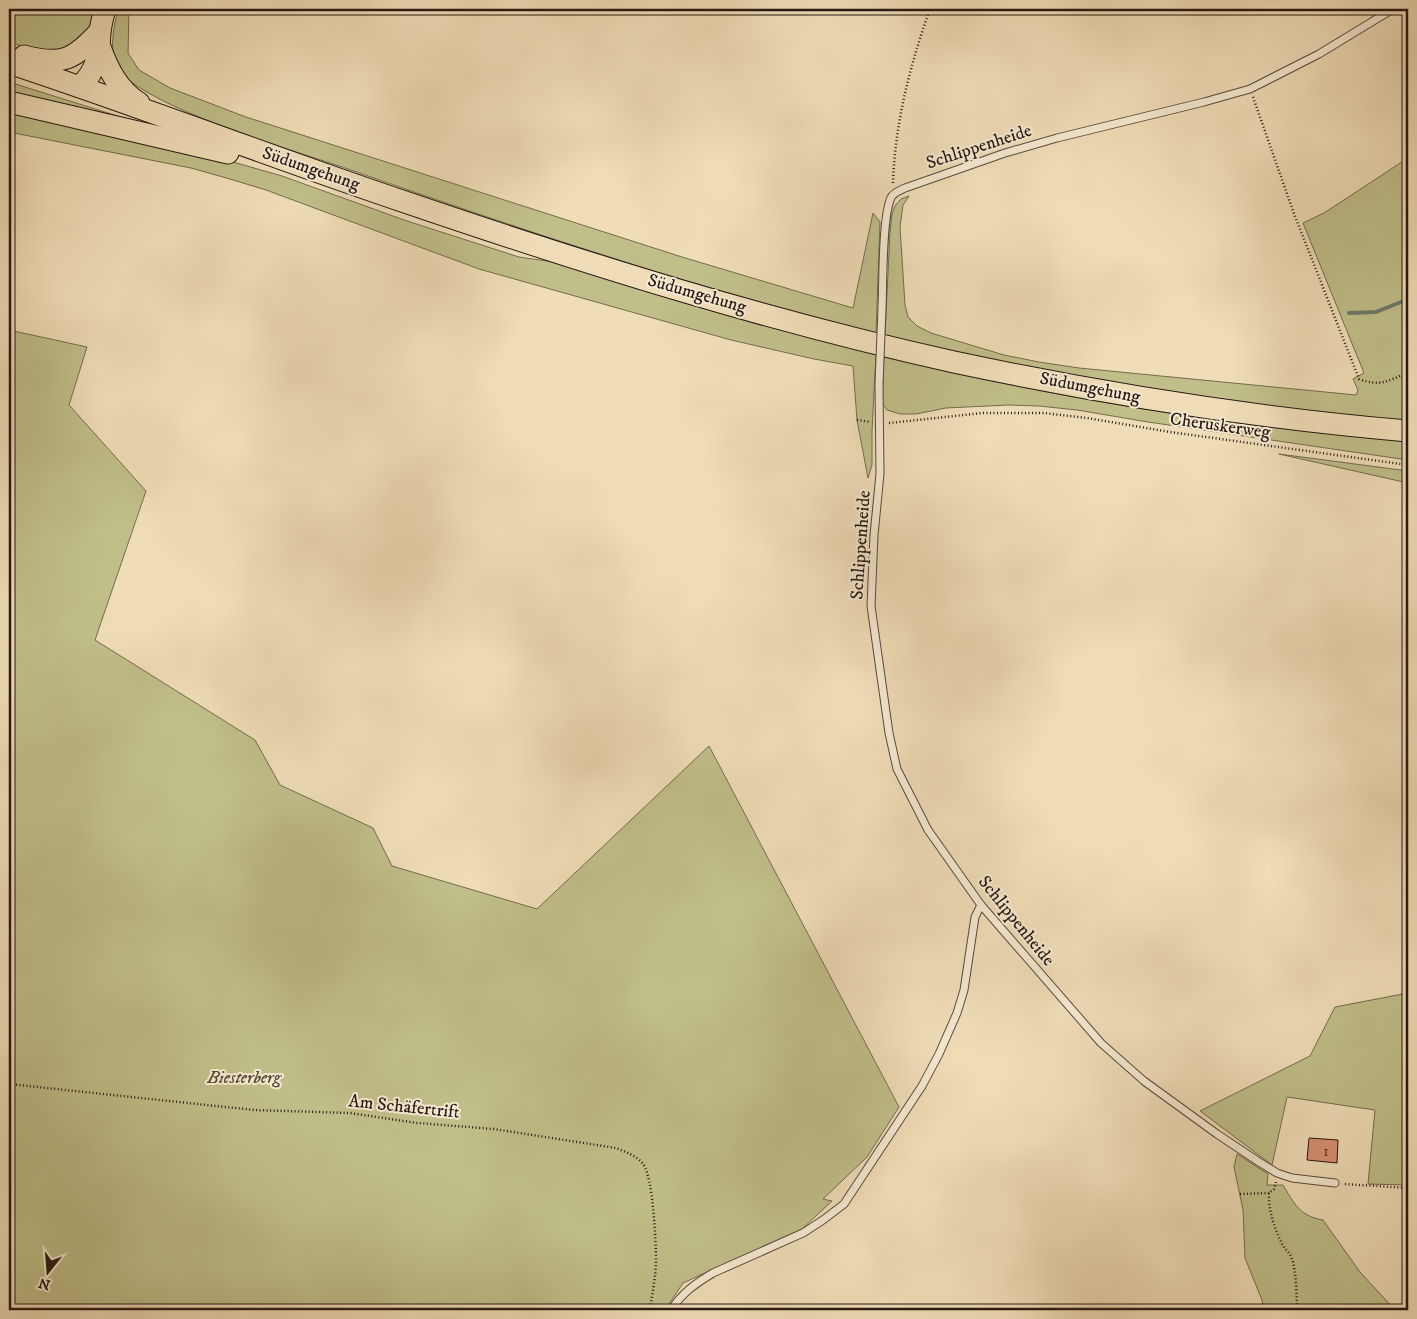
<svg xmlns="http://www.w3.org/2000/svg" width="1417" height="1319" font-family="'IM FELL DW Pica',serif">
  <rect width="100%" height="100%" fill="#f0ddb8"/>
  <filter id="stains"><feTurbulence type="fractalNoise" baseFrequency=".004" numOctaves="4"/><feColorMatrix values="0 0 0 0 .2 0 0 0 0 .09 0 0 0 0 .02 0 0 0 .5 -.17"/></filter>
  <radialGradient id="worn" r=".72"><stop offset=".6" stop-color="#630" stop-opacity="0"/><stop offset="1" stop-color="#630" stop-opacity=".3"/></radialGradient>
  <!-- green -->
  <g fill="#c0bf8a" stroke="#736c4e">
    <path d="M9,9H95C93,17 91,28 86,35C77,48 54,54 39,51C29,49 19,45 9,42Z"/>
    <path d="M118,9H129L128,53L139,70L170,88L246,117L682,257L853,308L873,213L880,222L876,333C789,310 702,287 616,259C526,231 437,200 348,169C302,153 140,106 118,68C108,50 114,28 118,9Z"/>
    <path d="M9,82L172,133L9,92Z"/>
    <path d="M9,109L205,154L282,176L407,221L519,257L554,262L759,323L876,355L872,431V465L868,478L857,420L853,366L814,359L731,340L479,269L266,190L230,179L191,168L9,132Z"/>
    <path d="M1408,158V421C1314,412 1219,403 1126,386C1045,372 965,354 885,336L890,232L892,214L895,206L901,199L909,196L903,205L900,227L905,305L908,317L917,326L931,333L1004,355L1039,362L1079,368L1356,395L1358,390L1353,379L1364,373L1303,223L1324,213Z"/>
    <path d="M9,330L87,347L69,405L146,491L95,640L255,740L280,785L373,828L392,866L537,909L709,746L899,1107L867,1157L823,1199L832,1201L802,1229L683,1283L665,1310H9Z"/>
    <path d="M884,357C1057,398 1232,427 1408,441V460L1148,422L1077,410L1039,406L1008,405L946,408L916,414H900L887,410L882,403Z"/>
    <path d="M1279,454L1408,471V483Z"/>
    <path d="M1408,993V1185L1368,1184L1375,1110L1287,1097L1272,1165L1200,1111L1310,1056L1335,1007Z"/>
    <path d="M1237,1154L1268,1174L1267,1185H1283C1294,1203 1299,1216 1323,1220L1360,1272L1395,1310H1264L1262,1300L1245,1258L1243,1210L1234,1167Z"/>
  </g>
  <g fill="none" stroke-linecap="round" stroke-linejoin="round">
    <!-- stream -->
    <path stroke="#6c7a6d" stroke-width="4" d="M1349,313L1376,312L1401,302L1408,303"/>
  </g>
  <!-- building -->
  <path fill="#d99172" stroke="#261812" d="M1309,1138L1338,1140L1337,1163L1307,1160Z"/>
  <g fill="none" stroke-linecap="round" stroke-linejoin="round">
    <!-- lane casing -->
    <g stroke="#58493c" stroke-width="9">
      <g id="lane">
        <path d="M882,308C883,286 882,211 892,196C895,192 901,190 905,188L1005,153L1057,138L1204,102L1250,89L1319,54L1393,9"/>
        <path d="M879,384L880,474L874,535L871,606L889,733L897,769L928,830L981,905L1101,1043L1144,1081L1217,1134L1259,1162L1277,1173L1292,1178L1335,1183"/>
        <path d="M671,1310C682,1293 696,1283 713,1273L803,1233L823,1220L844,1204L922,1086L939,1054L957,1013L964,990L975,917L981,905"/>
      </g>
    </g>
    <!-- primary casing -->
    <g stroke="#261812" stroke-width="23">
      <g id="primary">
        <path d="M100,47C108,69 118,90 139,103"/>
        <path d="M24,56C62,66 74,60 100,31"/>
        <path d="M9,63C143,107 274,158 408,203C587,264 769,321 954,362C1104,394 1256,418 1408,431"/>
        <path d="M80,86C97,71 99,54 100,32C101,24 103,16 105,9"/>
        <path d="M9,102L228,153"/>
      </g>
    </g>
    <!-- path -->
    <g stroke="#261812" stroke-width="2.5" stroke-dasharray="1 2.5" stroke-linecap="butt">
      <path d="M1253,97L1293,211L1359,379C1380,387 1389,381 1408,372"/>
      <path d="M893,183C895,123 910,65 930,9"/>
      <path d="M857,420L871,422"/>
      <path d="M889,423L982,413H1044L1087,418L1170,432L1408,465"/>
      <path d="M9,1084L254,1110L350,1113L417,1123L494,1129L616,1148C626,1152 637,1156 643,1164C653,1176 656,1242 656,1260C656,1276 652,1294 650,1310"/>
      <path d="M1276,1182L1274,1189L1269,1193C1268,1210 1275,1230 1283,1246C1286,1250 1291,1254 1292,1259C1296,1269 1297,1299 1297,1310"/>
      <path d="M1345,1184L1408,1188"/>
      <path d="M1240,1194L1269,1193"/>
    </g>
    <!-- lane -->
    <use href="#lane" stroke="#f5e9d1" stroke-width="7"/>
    <!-- primary -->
    <use href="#primary" stroke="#f0ddb8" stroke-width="21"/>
    <!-- lane-bridge casing -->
    <g stroke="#58493c" stroke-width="9" stroke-linecap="butt">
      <path id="lane-bridge" d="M879,384L882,308"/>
    </g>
    <!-- lane-bridge -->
    <use href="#lane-bridge" stroke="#f5e9d1" stroke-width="7"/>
  </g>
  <g text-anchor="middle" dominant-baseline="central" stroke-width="4" stroke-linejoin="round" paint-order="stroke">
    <!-- number labels -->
    <g font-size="15" fill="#53362a">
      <text x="1326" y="1151">1</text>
    </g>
    <!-- street labels -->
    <g font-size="18" fill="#261812" stroke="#f5e9d1">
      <text transform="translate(979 147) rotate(-18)">Schlippenheide</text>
      <text transform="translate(311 169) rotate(19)">Südumgehung</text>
      <text transform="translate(697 294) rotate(16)">Südumgehung</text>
      <text transform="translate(1090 388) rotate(11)">Südumgehung</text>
      <text transform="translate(1220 426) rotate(8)">Cheruskerweg</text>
      <text transform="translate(861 545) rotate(-86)">Schlippenheide</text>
      <text transform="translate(1016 921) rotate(51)">Schlippenheide</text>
      <text transform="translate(404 1107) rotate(6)">Am Schäfertrift</text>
    </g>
    <!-- park labels -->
    <g font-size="18" font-style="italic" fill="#544a36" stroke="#f5e9d1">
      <text x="244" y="1078">Biesterberg</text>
    </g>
  </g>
  <!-- margin -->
  <rect width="1417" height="1319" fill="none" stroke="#f0ddb8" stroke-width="30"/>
  <rect x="10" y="10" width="1397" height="1299" fill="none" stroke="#261812" stroke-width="2.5"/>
  <rect x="15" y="15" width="1387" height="1289" fill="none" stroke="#261812"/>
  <!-- north arrow -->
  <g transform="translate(48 1272) rotate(197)" stroke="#f5e9d1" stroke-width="4" paint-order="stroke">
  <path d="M0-4L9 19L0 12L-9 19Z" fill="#261812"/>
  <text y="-8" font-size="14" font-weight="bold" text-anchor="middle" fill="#261812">N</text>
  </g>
  <rect width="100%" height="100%" filter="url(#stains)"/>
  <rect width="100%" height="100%" fill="url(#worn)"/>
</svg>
